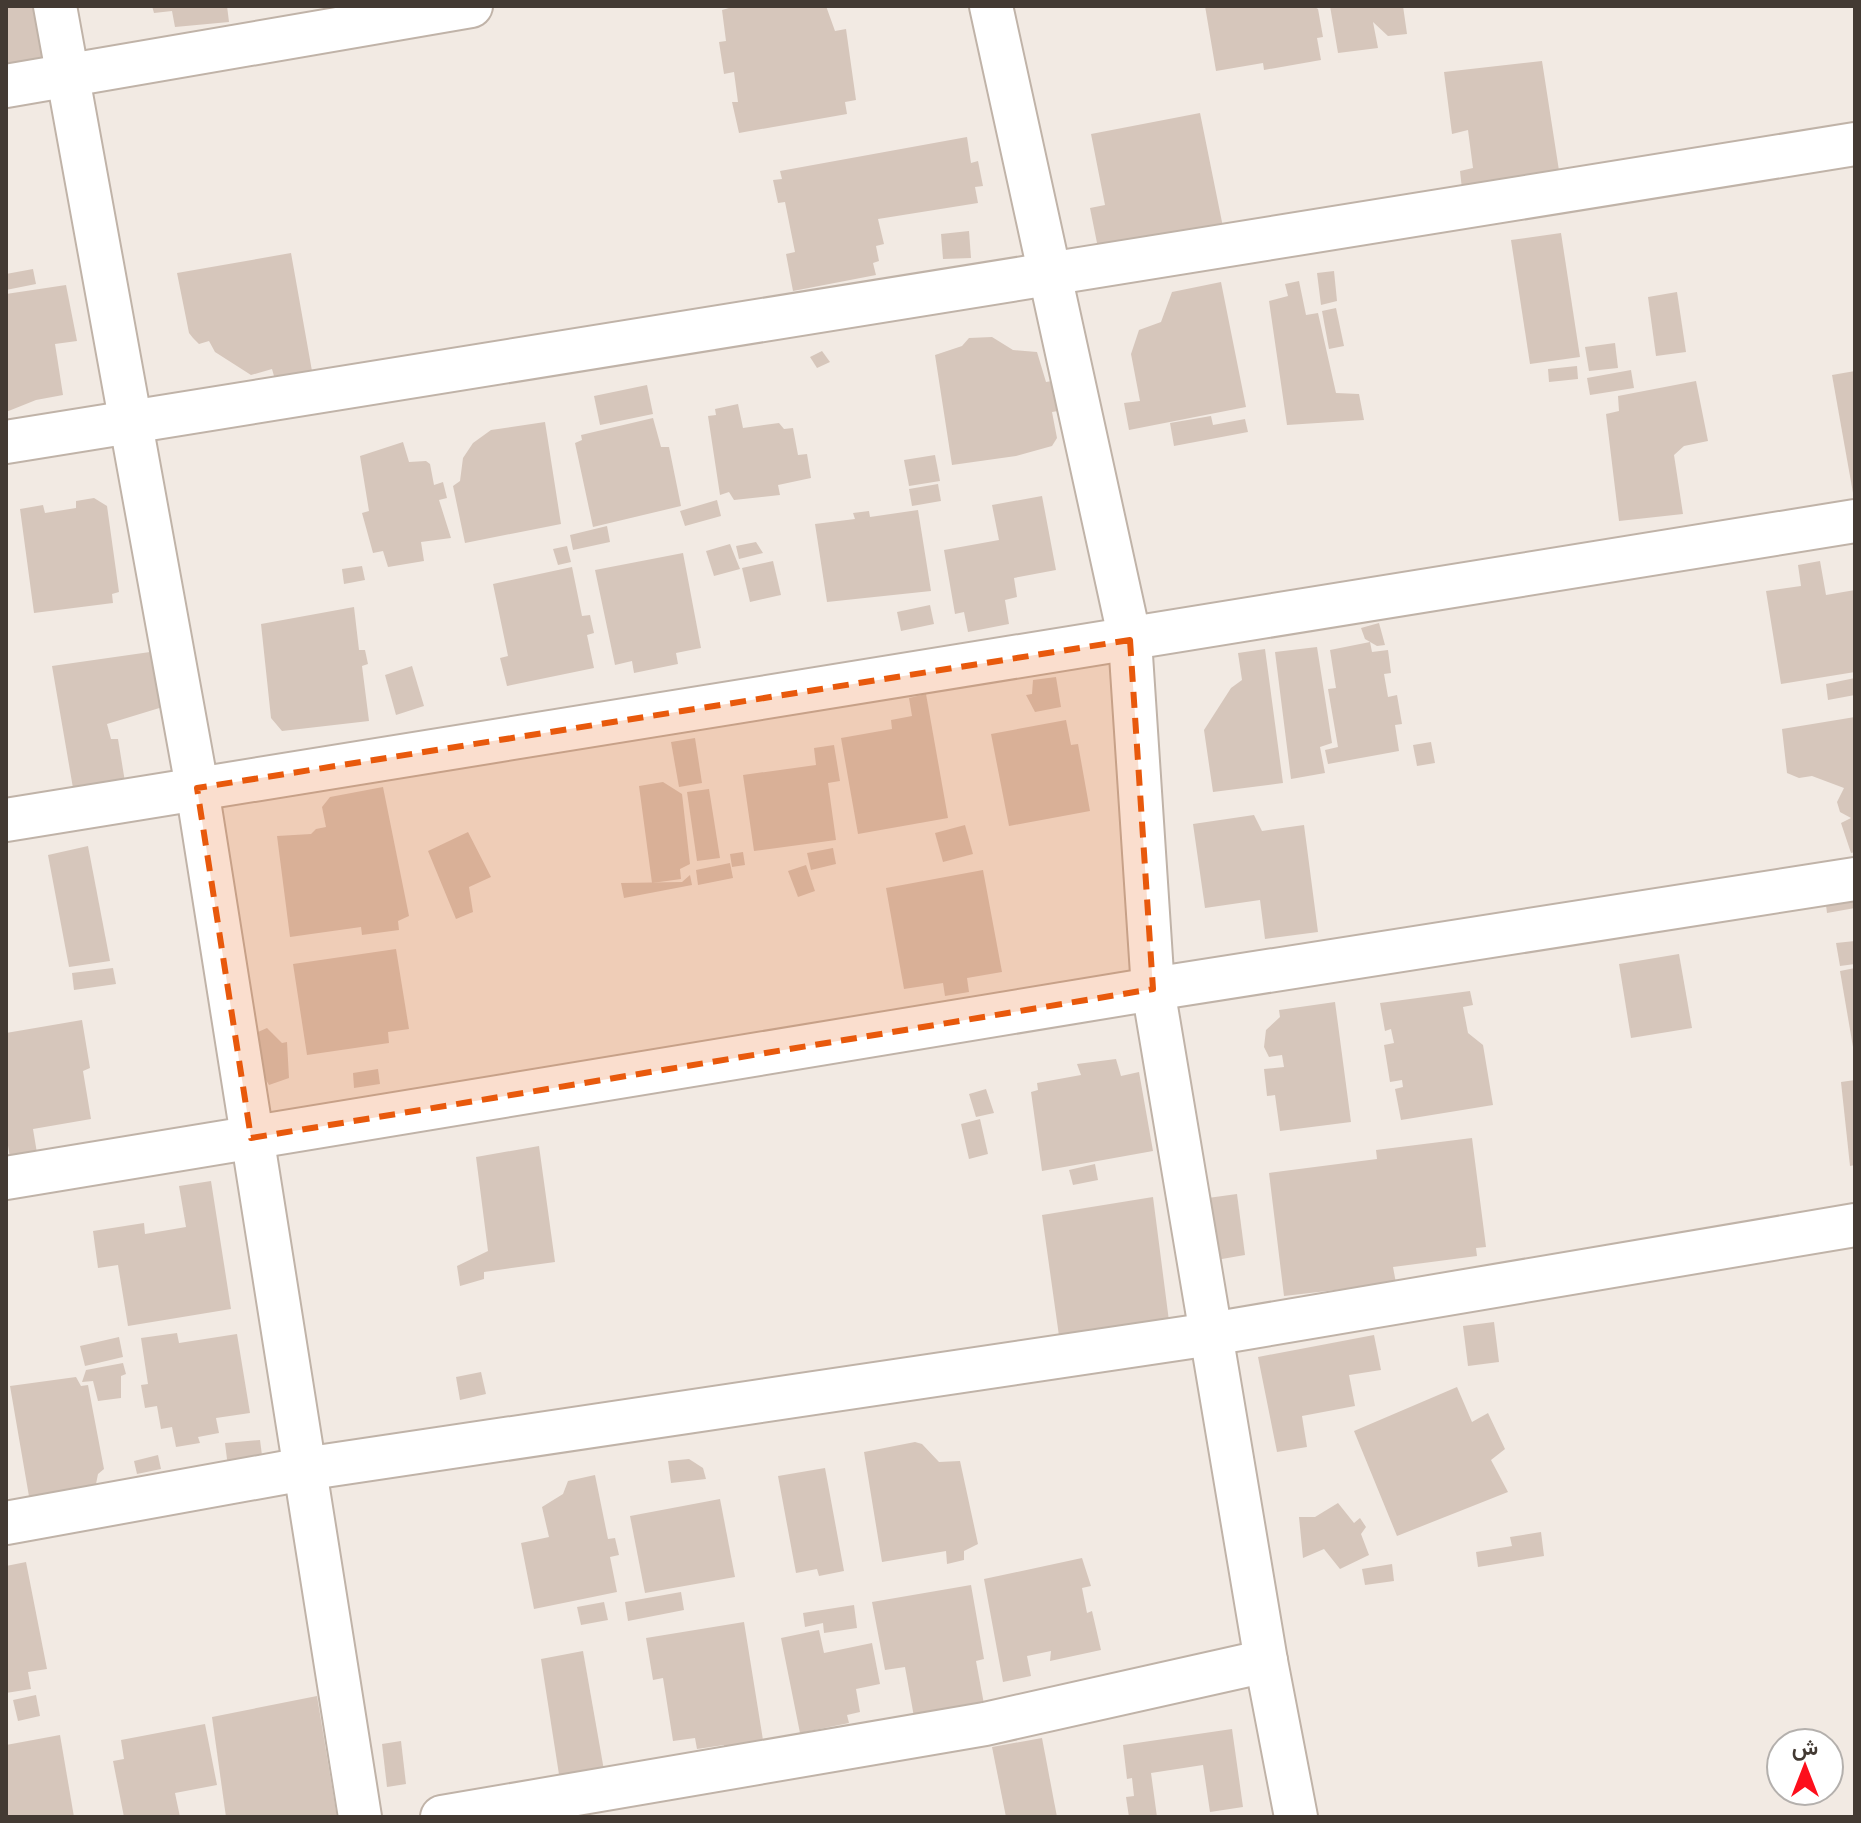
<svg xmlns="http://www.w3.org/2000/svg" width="1861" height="1823" font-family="'Noto Sans',Vazirmatn,sans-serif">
  <rect width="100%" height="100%" fill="#f2eae3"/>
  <!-- building -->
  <g fill="#d6c6bb">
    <path d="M6,6H46L56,58L6,67Z"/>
    <path d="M152,6H227L229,22L175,27L172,11L154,13Z"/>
    <path d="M736,6H826L835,31L846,29L856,100L845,102L847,114L739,133L732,102H738L734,72L724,74L719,42L726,41L722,10Z"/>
    <path d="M1205,6H1313L1318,9L1323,37L1317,38L1321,60L1264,70L1263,63L1216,71Z"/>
    <path d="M1330,6H1403L1407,34L1388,36L1373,22L1378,48L1338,53Z"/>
    <path d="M1542,61L1560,177L1462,189L1460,171L1473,168L1468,130L1452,134L1444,72Z"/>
    <path d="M1200,113L1225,237L1098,248L1090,208L1105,205L1091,134Z"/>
    <path d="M967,137L971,163L978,161L983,186L975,187L978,203L878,219L884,244L876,246L879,261L873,263L876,275L793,291L786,254L795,252L785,202L778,203L773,180L782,179L780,171Z"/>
    <path d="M969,231L971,258L943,259L941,234Z"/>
    <path d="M1561,233L1580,357L1530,364L1511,240Z"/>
    <path d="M291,253L312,371L274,376L272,369L251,375L215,352L209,341L199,344L193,338L189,333L177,273Z"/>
    <path d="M33,269L36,284L6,290V274Z"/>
    <path d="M1334,271L1337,301L1321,305L1317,273Z"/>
    <path d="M1299,281L1306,315L1318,313L1336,393L1359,394L1364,420L1287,425L1269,301L1288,296L1285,284Z"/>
    <path d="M1221,282L1246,407L1129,430L1124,403L1140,401L1131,354L1139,330L1161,322L1172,292Z"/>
    <path d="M66,285L77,341L55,344L63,395L36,400L6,412V294Z"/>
    <path d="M1677,292L1686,352L1656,356L1648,297Z"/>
    <path d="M1336,308L1344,346L1329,349L1322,311Z"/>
    <path d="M992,337L1013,350L1037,352L1046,382L1052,381L1058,411L1052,412L1057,438L1052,446L1016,456L952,465L935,355L962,346L969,338Z"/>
    <path d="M1615,343L1618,368L1589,371L1585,347Z"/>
    <path d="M822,351L830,362L817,368L810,357Z"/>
    <path d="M1577,366L1578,379L1549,382L1548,369Z"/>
    <path d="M1631,370L1634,388L1590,395L1587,378Z"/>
    <path d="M1855,371V492L1853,493L1832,375Z"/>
    <path d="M1696,381L1708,441L1684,446L1674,455L1683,514L1619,521L1606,414L1619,411L1618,396Z"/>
    <path d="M647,385L653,414L600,425L594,396Z"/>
    <path d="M738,404L743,428L779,423L784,429L793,428L798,455L807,454L811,478L778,485L780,495L734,500L729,492L720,495L708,416L716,415L715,409Z"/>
    <path d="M1211,416L1213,425L1245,419L1248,432L1174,446L1170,423Z"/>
    <path d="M653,418L661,447H669L681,506L593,527L575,443L582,440L581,435Z"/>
    <path d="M545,422L561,524L465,543L453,486L460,481L463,458L473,443L491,430Z"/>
    <path d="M403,442L409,462L426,461L430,464L434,485L443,482L447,498L439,500L451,538L421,542L424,561L388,567L383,551L373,553L362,513L369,511L360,456Z"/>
    <path d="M935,455L940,481L909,486L904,460Z"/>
    <path d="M938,484L941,501L912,506L909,489Z"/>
    <path d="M1042,496L1056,570L1014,578L1017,597L1005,600L1009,624L968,632L964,612L955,614L944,550L999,540L992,505Z"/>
    <path d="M94,498L107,506L119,592L112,594L113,603L34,613L20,509L43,505L45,513L76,508V501Z"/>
    <path d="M717,500L721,516L685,526L680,511Z"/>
    <path d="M918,510L931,591L827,602L815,524L855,519L853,513L869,511L870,517Z"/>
    <path d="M607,526L610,542L573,550L570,535Z"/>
    <path d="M756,542L763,553L739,559L736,546Z"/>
    <path d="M730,544L740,569L714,576L706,551Z"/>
    <path d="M567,546L571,562L558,565L553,549Z"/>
    <path d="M683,553L701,648L676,653L678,664L634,673L632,661L615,665L595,570Z"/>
    <path d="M773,561L781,595L750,602L742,568Z"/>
    <path d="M1820,561L1826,595L1855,590V672L1781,684L1766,591L1801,586L1798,565Z"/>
    <path d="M362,566L365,580L344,584L342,569Z"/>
    <path d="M572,567L582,616L590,615L594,633L587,635L594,668L507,686L500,658L508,656L493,584Z"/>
    <path d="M930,605L934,624L901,631L897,612Z"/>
    <path d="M354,607L359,650H365L368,664L362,666L369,721L282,731L271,718L261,624Z"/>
    <path d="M1379,623L1385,645L1377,646L1365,639L1361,628Z"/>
    <path d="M1370,642L1372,652L1388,650L1391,673L1384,674L1388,697L1397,695L1402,724L1395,725L1399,751L1328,764L1325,750L1338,747L1328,689L1336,688L1330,650Z"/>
    <path d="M1317,647L1332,743L1320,747L1325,773L1291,779L1275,652Z"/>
    <path d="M1265,649L1283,783L1213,792L1204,730L1231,688L1242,680L1238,653Z"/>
    <path d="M164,650L166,706L107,724L111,739H118L125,782L73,788L52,666Z"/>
    <path d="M412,666L424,706L396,715L385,675Z"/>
    <path d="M1056,677L1061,707L1035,712L1026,695L1032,694L1033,680Z"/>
    <path d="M1855,678V695L1828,700L1826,684Z"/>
    <path d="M926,694L948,818L858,834L841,738L892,729L891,720L912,716L909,698Z"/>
    <path d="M1855,717V852L1851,853L1841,823L1851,818L1840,812L1837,802L1844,788L1812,776L1799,778L1787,773L1782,729Z"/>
    <path d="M1066,720L1071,745L1078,744L1090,811L1009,826L991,734Z"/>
    <path d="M695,738L702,783L679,787L671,742Z"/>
    <path d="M1431,742L1435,763L1417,766L1413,745Z"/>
    <path d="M834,745L840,781L828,783L836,840L754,851L743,775L816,765L814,748Z"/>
    <path d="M663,782L682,794L690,864L680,869L681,879L652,883L639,786Z"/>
    <path d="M383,787L409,916L398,921L399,930L362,935L361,927L290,937L277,836L311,834L316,829L326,827L322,807L330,797Z"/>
    <path d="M709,789L720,858L697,861L687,792Z"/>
    <path d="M1254,815L1262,831L1304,825L1318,932L1265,939L1260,900L1205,908L1193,824Z"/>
    <path d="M965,825L973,854L943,862L935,833Z"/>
    <path d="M468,832L491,877L469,887L473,912L456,919L428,851Z"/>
    <path d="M88,846L110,961L69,967L48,855Z"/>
    <path d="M833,848L836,864L811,870L807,853Z"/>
    <path d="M743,852L745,865L732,867L730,854Z"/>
    <path d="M730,863L733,878L698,885L696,870Z"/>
    <path d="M806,865L815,891L798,897L788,871Z"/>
    <path d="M983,870L1002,972L967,978L969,992L945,996L943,983L904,989L886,888Z"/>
    <path d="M690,875L692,885L624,898L621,883L682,882Z"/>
    <path d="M1855,885V908L1827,913L1824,890Z"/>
    <path d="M1855,941V964L1840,966L1836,943Z"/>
    <path d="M396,949L409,1029L388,1032L389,1043L307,1055L293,964Z"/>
    <path d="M1679,954L1692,1028L1631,1038L1619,964Z"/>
    <path d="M113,968L116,984L74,990L72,973Z"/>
    <path d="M1855,968V1047H1853L1840,971Z"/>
    <path d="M1470,991L1473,1005L1463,1007L1468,1033L1483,1045L1493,1105L1401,1120L1395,1089L1403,1087L1402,1080L1390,1082L1384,1045L1394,1043L1391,1029L1385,1031L1380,1003Z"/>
    <path d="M1335,1002L1351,1122L1280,1131L1275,1095L1267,1096L1264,1069L1284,1067L1282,1055L1269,1057L1264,1047L1266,1030L1280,1017L1279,1010Z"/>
    <path d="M82,1020L90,1068L83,1071L91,1119L33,1129L37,1153L10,1158L6,1133V1033Z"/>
    <path d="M267,1028L282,1043L287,1042L289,1078L269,1085L242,1039Z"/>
    <path d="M1116,1059L1121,1076L1139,1072L1153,1151L1042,1171L1031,1092L1038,1090L1037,1083L1081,1075L1077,1064Z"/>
    <path d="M378,1069L380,1084L354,1088L353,1073Z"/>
    <path d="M1855,1080V1165L1850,1166L1841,1082Z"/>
    <path d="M986,1089L994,1113L976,1117L969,1094Z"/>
    <path d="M980,1119L988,1154L969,1159L961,1124Z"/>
    <path d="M1472,1138L1486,1247L1476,1248L1477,1256L1393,1267L1396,1283L1284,1296L1269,1173L1377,1159L1376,1150Z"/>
    <path d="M539,1146L555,1262L484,1272V1279L460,1286L457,1266L488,1251L476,1157Z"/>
    <path d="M1095,1164L1098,1180L1073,1185L1069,1170Z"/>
    <path d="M211,1181L231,1309L128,1326L118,1265L98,1268L93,1231L144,1223L145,1234L186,1227L179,1186Z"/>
    <path d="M1237,1194L1245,1255L1216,1260L1208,1198Z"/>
    <path d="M1153,1197L1169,1321L1098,1330L1060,1343L1042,1215Z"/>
    <path d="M1494,1322L1499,1362L1468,1366L1463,1326Z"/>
    <path d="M177,1333L179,1343L237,1334L250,1413L216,1418L219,1433L198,1437L200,1443L176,1447L172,1427L161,1429L157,1406L145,1408L141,1385L148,1384L141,1338Z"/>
    <path d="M1374,1335L1381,1370L1349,1375L1355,1406L1302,1416L1307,1447L1277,1452L1258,1357Z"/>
    <path d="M119,1337L123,1357L85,1366L80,1346Z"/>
    <path d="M123,1363L126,1374L121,1376V1398L98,1401L93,1381L82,1382L86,1370Z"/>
    <path d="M481,1372L486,1394L460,1400L456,1377Z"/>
    <path d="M76,1377L81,1386L88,1385L104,1469L98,1474L96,1484L89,1488L31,1508L10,1386Z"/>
    <path d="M1457,1387L1472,1422L1488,1413L1505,1449L1491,1460L1508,1492L1397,1536L1354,1431Z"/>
    <path d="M260,1440L264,1471L229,1475L225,1443Z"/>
    <path d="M915,1442L922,1444L939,1462L960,1461L978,1544L964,1551V1560L947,1564L946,1551L882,1562L864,1452Z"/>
    <path d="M158,1455L161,1469L137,1474L134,1461Z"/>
    <path d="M689,1459L703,1468L706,1479L671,1483L668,1461Z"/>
    <path d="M825,1468L844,1571L819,1576L817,1569L796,1573L778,1476Z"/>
    <path d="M595,1475L608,1539L615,1538L619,1555L610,1557L617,1592L534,1609L521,1543L549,1537L542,1507L563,1494L568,1481Z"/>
    <path d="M720,1499L735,1577L645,1593L630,1516Z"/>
    <path d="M1338,1503L1354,1523L1360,1518L1366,1527L1361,1534L1369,1555L1340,1569L1324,1549L1303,1558L1299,1517H1315Z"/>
    <path d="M1541,1532L1544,1556L1478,1567L1476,1552L1512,1546L1510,1537Z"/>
    <path d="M1082,1558L1091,1586L1082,1588L1087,1613L1092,1611L1101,1650L1050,1661L1051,1651L1027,1656L1031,1676L1003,1682L984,1579Z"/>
    <path d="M26,1562L47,1669L28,1672L31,1689L6,1693V1566Z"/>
    <path d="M1392,1564L1394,1581L1365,1585L1362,1569Z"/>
    <path d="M971,1585L984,1659L976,1661L986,1715L916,1728L905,1667L885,1670L872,1602Z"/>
    <path d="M681,1592L684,1610L628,1621L625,1602Z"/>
    <path d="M604,1602L608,1620L581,1625L577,1607Z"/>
    <path d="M854,1605L857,1628L824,1633L823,1623L805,1627L803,1613Z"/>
    <path d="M744,1622L763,1740L757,1741L758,1749L725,1755L724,1745L697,1749L695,1738L673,1741L663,1678L653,1680L646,1638Z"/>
    <path d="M819,1630L824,1653L872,1643L880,1684L856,1689L860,1712L847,1715L849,1723L800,1733L781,1638Z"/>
    <path d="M583,1651L605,1776L560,1781L541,1659Z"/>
    <path d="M36,1695L40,1716L18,1721L13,1700Z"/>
    <path d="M317,1696L337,1817H226L212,1717Z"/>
    <path d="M205,1724L217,1785L175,1793L180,1817H124L113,1761L124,1759L121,1740Z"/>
    <path d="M1232,1729L1243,1807L1210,1812L1203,1765L1151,1773L1157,1817H1129L1126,1797L1134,1796L1132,1778L1127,1779L1123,1745Z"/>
    <path d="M60,1735L74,1817H6V1745Z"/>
    <path d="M1042,1738L1057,1817H1006L992,1747Z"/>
    <path d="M401,1741L406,1784L387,1787L382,1744Z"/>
  </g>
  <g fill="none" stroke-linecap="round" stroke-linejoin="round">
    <!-- street casing -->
    <g stroke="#c0b3a8" stroke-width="46">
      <g id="street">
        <path d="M55,6L195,776L360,1817"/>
        <path d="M991,6L1130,640L1153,989L1266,1661L1296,1817"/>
        <path d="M6,86L471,6"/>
        <path d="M6,442L1855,144"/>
        <path d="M6,820L1855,521"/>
        <path d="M6,1178L1153,989L1855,879"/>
        <path d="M6,1523L304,1469L1211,1334L1855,1225"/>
        <path d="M442,1817L985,1724L1266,1661"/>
      </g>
    </g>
    <!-- street -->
    <use href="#street" stroke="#fff" stroke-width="42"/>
  </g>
  <!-- marked area -->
  <path fill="#e8590c" fill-opacity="0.2" stroke="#e8590c" stroke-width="6" stroke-dasharray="16 10" stroke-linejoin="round" d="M1130,640L1153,989L251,1138L197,788Z"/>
  <!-- border -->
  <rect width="1861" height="1823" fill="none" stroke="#433a33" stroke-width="16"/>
  <!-- north arrow -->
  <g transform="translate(1805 1767)"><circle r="38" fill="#ffffff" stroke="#b4b0ad" stroke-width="2"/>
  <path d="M0-6L14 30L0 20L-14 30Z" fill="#fd0f1c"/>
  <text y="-12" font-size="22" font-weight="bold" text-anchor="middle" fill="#433a33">ش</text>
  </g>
</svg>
